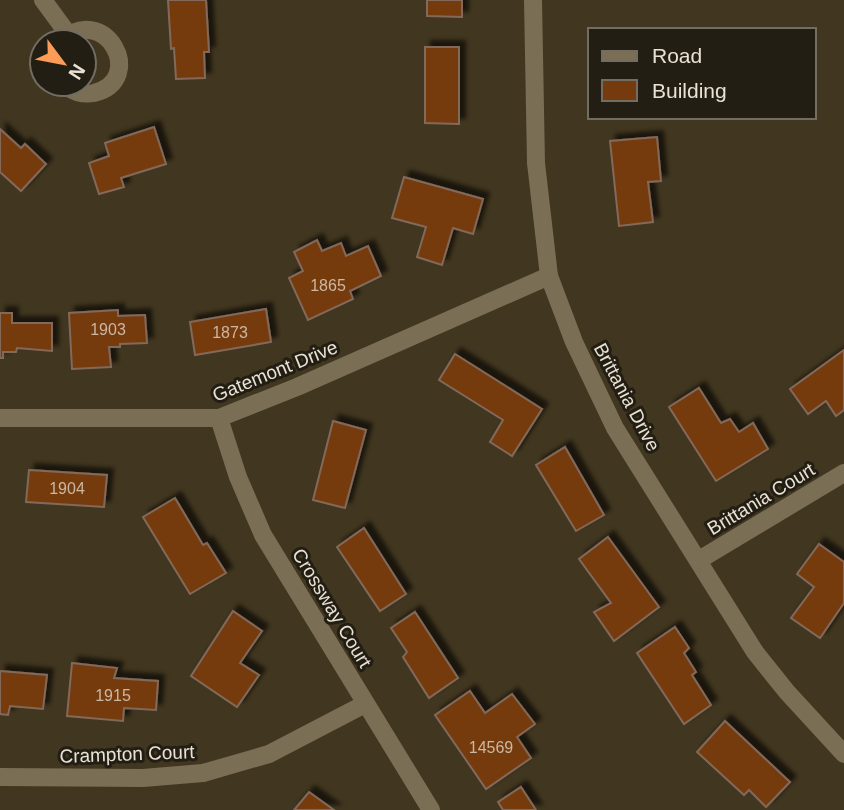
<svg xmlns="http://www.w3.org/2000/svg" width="844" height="810" font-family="Helvetica,sans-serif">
  <defs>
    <filter id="shadow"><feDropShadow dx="6" dy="-6" stdDeviation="2" flood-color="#0009"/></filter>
  </defs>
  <rect width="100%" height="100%" fill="#41361f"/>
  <!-- building -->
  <g fill="#763a0f" stroke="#82695a" stroke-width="2" filter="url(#shadow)">
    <path d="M168,0H206L209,52H204L205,78L176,79L174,48L171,49Z"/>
    <path d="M427,0H462V17L427,16Z"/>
    <path d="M425,47H459V124L425,123Z"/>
    <path d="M154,127L166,164L121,178L124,187L99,194L89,163L109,156L105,143Z"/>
    <path d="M0,129L21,148L25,144L46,164L21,191L0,172Z"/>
    <path d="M657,137L661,181L648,182L653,222L619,226L610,141Z"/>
    <path d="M404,177L483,199L473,234L453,228L442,265L417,257L426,227L392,218Z"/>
    <path d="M317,240L322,251L341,243L346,256L368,246L381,276L350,291L353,299L308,320L289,278L303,271L294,252Z"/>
    <path d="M266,309L271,342L195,355L190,322Z"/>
    <path d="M118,310V316L145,315L147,343L120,344V347H109L111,367L72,369L69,313Z"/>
    <path d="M0,313H12V323H52V351L17,348L16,352H3V358H0Z"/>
    <path d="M844,350V410L836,416L826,401L808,414L790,389Z"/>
    <path d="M455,354L542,409L512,456L490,442L503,420L439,380Z"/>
    <path d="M699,388L721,423L730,419L739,432L753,423L768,449L716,481L669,407Z"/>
    <path d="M333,421L366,430L345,508L313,500Z"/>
    <path d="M565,447L604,515L576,531L536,465Z"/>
    <path d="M29,470L107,475L104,507L26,502Z"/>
    <path d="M175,498L203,545L207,543L226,573L190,594L143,517Z"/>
    <path d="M364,528L406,594L380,611L337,547Z"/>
    <path d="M608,537L659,607L614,641L594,612L611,603L579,559Z"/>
    <path d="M819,544L844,562V603L820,638L791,618L814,587L797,574Z"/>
    <path d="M233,611L262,631L240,663L259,675L237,707L191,676Z"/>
    <path d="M415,612L458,678L429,698L403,657L407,652L391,628Z"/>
    <path d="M675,627L689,648L684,653L696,672L692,675L711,705L684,724L637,653Z"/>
    <path d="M72,663L117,668L114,678L158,681L156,710L124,708L123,721L67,716Z"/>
    <path d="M0,671L47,675L43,709L10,706L8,715L0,714Z"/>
    <path d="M470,691L485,713L512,694L535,724L517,737L531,758L486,789L435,715Z"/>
    <path d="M725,721L790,782L766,807L749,790L744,795L697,752Z"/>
    <path d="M521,787L536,810H503L498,802Z"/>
    <path d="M309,792L334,810H294Z"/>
  </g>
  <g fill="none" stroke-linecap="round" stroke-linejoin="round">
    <!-- minor -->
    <g stroke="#7a6e55" stroke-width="18">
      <path d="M43,0L68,34"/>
      <path d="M533,0L536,163L549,276L574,342L615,428L755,652L787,692L844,754"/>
      <path d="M60,42C105,0 148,80 94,93C83,95 72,92 64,84"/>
      <path d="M0,418H219L297,387L549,276"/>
      <path d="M219,418L238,477L263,535L431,810"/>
      <path d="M699,560L844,473"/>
      <path d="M0,777L143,778L203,773L269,754L365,704"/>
    </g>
  </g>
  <g text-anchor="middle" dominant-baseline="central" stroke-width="6" stroke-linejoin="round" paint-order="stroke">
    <!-- number labels -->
    <g font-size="16" fill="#ccb7a3">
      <text x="328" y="285">1865</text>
      <text x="108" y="329">1903</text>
      <text x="230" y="332">1873</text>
      <text x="67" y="488">1904</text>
      <text x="113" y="695">1915</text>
      <text x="491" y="747">14569</text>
    </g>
    <!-- street labels -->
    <g font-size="19" fill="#e8e1d4" stroke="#231e14">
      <text transform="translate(275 371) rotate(-22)">Gatemont Drive</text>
      <text transform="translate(627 397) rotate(62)">Brittania Drive</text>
      <text transform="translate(761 499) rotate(-31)">Brittania Court</text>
      <text transform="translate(332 608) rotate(59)">Crossway Court</text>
      <text transform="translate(127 754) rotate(-2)">Crampton Court</text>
    </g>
  </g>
  <!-- legend -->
  <rect x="588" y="28" width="228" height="91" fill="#231e14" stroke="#726c61" stroke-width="2"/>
  <rect x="602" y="51" width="35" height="10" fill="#7a6e55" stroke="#726c61" stroke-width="2"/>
  <text x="652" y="63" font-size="21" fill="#e8e1d4">Road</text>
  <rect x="602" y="80" width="35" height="21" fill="#763a0f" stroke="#726c61" stroke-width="2"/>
  <text x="652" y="98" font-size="21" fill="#e8e1d4">Building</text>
  <!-- north arrow -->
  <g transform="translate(63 63) rotate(122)"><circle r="33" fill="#231e14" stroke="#726c61" stroke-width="2"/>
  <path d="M0-5L12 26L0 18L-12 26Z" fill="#fd9c56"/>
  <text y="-10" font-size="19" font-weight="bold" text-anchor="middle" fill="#e8e1d4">N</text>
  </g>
</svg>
